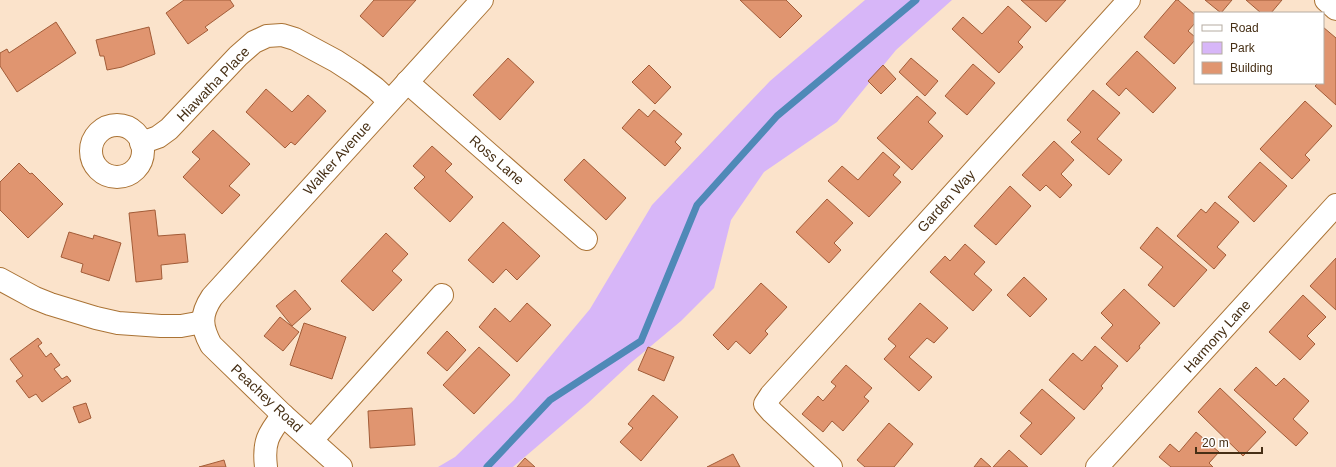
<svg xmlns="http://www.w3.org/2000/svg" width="1336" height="467" font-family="Arial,sans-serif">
  <rect width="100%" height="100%" fill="#fbe3cb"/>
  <!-- green -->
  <path fill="#d7b6f8" d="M865,0H952L896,50L837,122L764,172L731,220L714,288L681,321L633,361L588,403L513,467H438L455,457L514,400L590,309L652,205L770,81Z"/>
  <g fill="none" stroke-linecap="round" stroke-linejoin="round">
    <!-- stream -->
    <path stroke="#4f89b7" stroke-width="7" d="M487,467L550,400L641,341L697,205L777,116L916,0"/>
  </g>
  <!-- building -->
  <g fill="#e09570" stroke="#a25c38">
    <path d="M184,0H230L234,6L205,27L208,30L188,44L166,13Z"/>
    <path d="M374,0H416L383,37L360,16Z"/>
    <path d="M740,0H786L802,16L780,38Z"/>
    <path d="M1021,0H1066L1046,22Z"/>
    <path d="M1176,0H1178L1195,15V23L1188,31L1195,37V40L1174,64L1144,37Z"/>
    <path d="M1205,0H1232L1221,13Z"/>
    <path d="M1246,0H1282L1271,13H1261Z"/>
    <path d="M1008,6L1031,27L1018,42L1023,47L999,73L952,29L963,17L982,34Z"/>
    <path d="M56,22L76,53L17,92L0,66V53L7,49L9,53Z"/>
    <path d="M149,27L155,54L122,67L107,70L104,56H100L96,40Z"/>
    <path d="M1323,27L1336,38V105L1315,86L1318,83H1323Z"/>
    <path d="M1137,51L1176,88L1153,113L1126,88L1119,96L1106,84Z"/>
    <path d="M508,58L534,82L500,120L473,95Z"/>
    <path d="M911,58L938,81L925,96L899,72Z"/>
    <path d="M973,64L995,83L967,115L945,96Z"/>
    <path d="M649,65L671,87L655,104L632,82Z"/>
    <path d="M883,65L896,79L881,94L868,81Z"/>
    <path d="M266,89L292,112L308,95L326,111L295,145L291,142L285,148L246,112Z"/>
    <path d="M1093,90L1120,113L1097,139L1122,160L1109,175L1071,142L1081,132L1067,120Z"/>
    <path d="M917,96L936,113L928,122L943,136L912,170L877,138Z"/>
    <path d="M1305,101L1332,126L1305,155L1310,160L1292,179L1260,149Z"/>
    <path d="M639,109L648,117L654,110L682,134L675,142L681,148L665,166L622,128Z"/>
    <path d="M213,130L250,164L229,186L240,195L222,214L183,177L200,159L192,152Z"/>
    <path d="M1054,141L1074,160L1061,174L1072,185L1060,198L1046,185L1040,191L1022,175Z"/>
    <path d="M432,146L452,164L445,171L473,197L450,222L414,188L425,177L413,166Z"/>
    <path d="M883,152L900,167L893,175L901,182L869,217L828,181L842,166L858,180Z"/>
    <path d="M584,159L626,198L606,220L564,180Z"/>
    <path d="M1260,162L1287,186L1254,222L1228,197Z"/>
    <path d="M19,163L30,174L32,173L63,204L28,238L0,210V182Z"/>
    <path d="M1010,186L1031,206L996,245L974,226Z"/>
    <path d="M827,199L853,223L834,243L841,250L829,263L796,232Z"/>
    <path d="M1215,202L1239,222L1217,247L1226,255L1214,269L1177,236L1201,209L1206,213Z"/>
    <path d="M155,210L158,236L185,234L188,262L161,265L162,279L136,282L129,213Z"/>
    <path d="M503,222L540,256L517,280L506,269L493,283L468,260Z"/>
    <path d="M1157,227L1207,270L1174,307L1148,285L1163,267L1140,248Z"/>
    <path d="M69,232L93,239L94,235L121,243L109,281L81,272L83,264L61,257Z"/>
    <path d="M386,233L408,254L392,271L402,280L373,311L341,281Z"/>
    <path d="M965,244L985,262L974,274L992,290L973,311L930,272L945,256L950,261Z"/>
    <path d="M1336,258V310L1310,286Z"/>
    <path d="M1024,277L1047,299L1030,317L1007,295Z"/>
    <path d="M761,283L787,307L765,331L768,334L750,354L736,341L728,350L713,335Z"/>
    <path d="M1124,289L1160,323L1139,346L1140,348L1127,362L1101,338L1113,325L1101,313Z"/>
    <path d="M295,290L311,309L292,326L276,306Z"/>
    <path d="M1303,295L1326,317L1307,336L1315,344L1300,360L1269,332Z"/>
    <path d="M527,303L551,325L517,362L479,327L495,308L510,322Z"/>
    <path d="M920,303L948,328L934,343L927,338L909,357L932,377L919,391L884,359L896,346L888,339Z"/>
    <path d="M280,317L299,332L283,351L264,336Z"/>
    <path d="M304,323L346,337L332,379L290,365Z"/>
    <path d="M447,331L466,350L447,371L427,353Z"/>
    <path d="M38,338L42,343L38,346L46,357L51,353L60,365L54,369L62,379L67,376L71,381L42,402L36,394L29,398L16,381L23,376L10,359Z"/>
    <path d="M1095,346L1118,366L1101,386L1103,388L1084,410L1049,380L1073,353L1082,361Z"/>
    <path d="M479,347L510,375L474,414L443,385Z"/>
    <path d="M648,347L674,357L664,381L638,370Z"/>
    <path d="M846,365L872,388L864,397L869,401L843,431L832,421L823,432L802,414L818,396L823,401L836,386L831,382Z"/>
    <path d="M1256,367L1276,386L1284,378L1309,401L1293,419L1308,433L1296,446L1234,390Z"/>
    <path d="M1220,388L1266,432L1243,456L1198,412Z"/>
    <path d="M1042,389L1075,418L1041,455L1020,436L1032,423L1020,413Z"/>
    <path d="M653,395L678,417L641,461L620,442L633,428L628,424Z"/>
    <path d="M86,403L91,418L79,423L73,407Z"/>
    <path d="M412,408L415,445L370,448L368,411Z"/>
    <path d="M889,423L913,444L894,467H865L857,460Z"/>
    <path d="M1196,432L1219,452L1209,463L1213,467H1171L1159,457L1170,444L1179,452Z"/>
    <path d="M1009,450L1028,467H993Z"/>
    <path d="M733,454L740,467H707Z"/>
    <path d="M525,458L535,467H517Z"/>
    <path d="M981,458L991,467H974Z"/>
    <path d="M224,460L226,467H199Z"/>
  </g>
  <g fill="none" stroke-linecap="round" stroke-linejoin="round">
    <!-- minor casing -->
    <g stroke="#aa7335" stroke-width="24">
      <g id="minor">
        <path d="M1326,0L1336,9"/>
        <path d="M407,82L586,239"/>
        <circle cx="117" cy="151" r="26"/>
        <path d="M141,143L158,137L169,129L238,56L254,42L267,36L282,35L295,39L336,61L356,74L375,88L389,101"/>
        <path d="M0,279L35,298L50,304L96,318L118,323L161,326H181L203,322"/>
        <path d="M312,440L442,295"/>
        <path d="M266,467C263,442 268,434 283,415"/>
        <path d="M341,467L283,415L211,345C201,326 200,315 212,297L482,0"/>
        <path d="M831,467L772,412L765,404L771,395L1129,0"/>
        <path d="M1097,467L1336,205"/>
      </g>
    </g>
    <!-- minor -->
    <use href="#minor" stroke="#fff" stroke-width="22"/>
  </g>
  <g text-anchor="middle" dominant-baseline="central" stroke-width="4" stroke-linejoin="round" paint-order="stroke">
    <!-- street labels -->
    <g font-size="14" fill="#462f15" stroke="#fff">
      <text transform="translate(213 84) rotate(-46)">Hiawatha Place</text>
      <text transform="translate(337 158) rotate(-48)">Walker Avenue</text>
      <text transform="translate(497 160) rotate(41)">Ross Lane</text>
      <text transform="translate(946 201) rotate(-48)">Garden Way</text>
      <text transform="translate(1217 336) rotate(-48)">Harmony Lane</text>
      <text transform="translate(267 398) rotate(43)">Peachey Road</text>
    </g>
  </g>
  <!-- legend -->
  <rect x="1194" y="12" width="130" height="72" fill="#ffffff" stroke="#b5aca1"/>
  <rect x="1202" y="25" width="20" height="6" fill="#ffffff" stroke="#b5aca1"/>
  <text x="1230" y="32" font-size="12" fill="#462f15">Road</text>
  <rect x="1202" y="42" width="20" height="12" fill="#d7b6f8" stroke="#b5aca1"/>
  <text x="1230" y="52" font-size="12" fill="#462f15">Park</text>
  <rect x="1202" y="62" width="20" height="12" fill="#e09570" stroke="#b5aca1"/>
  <text x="1230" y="72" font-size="12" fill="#462f15">Building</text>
  <!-- scale -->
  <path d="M1196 447v6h66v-6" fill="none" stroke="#462f15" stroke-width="2"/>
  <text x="1202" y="447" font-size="12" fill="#462f15" stroke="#ffffff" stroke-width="3" paint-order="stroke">20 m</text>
</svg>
